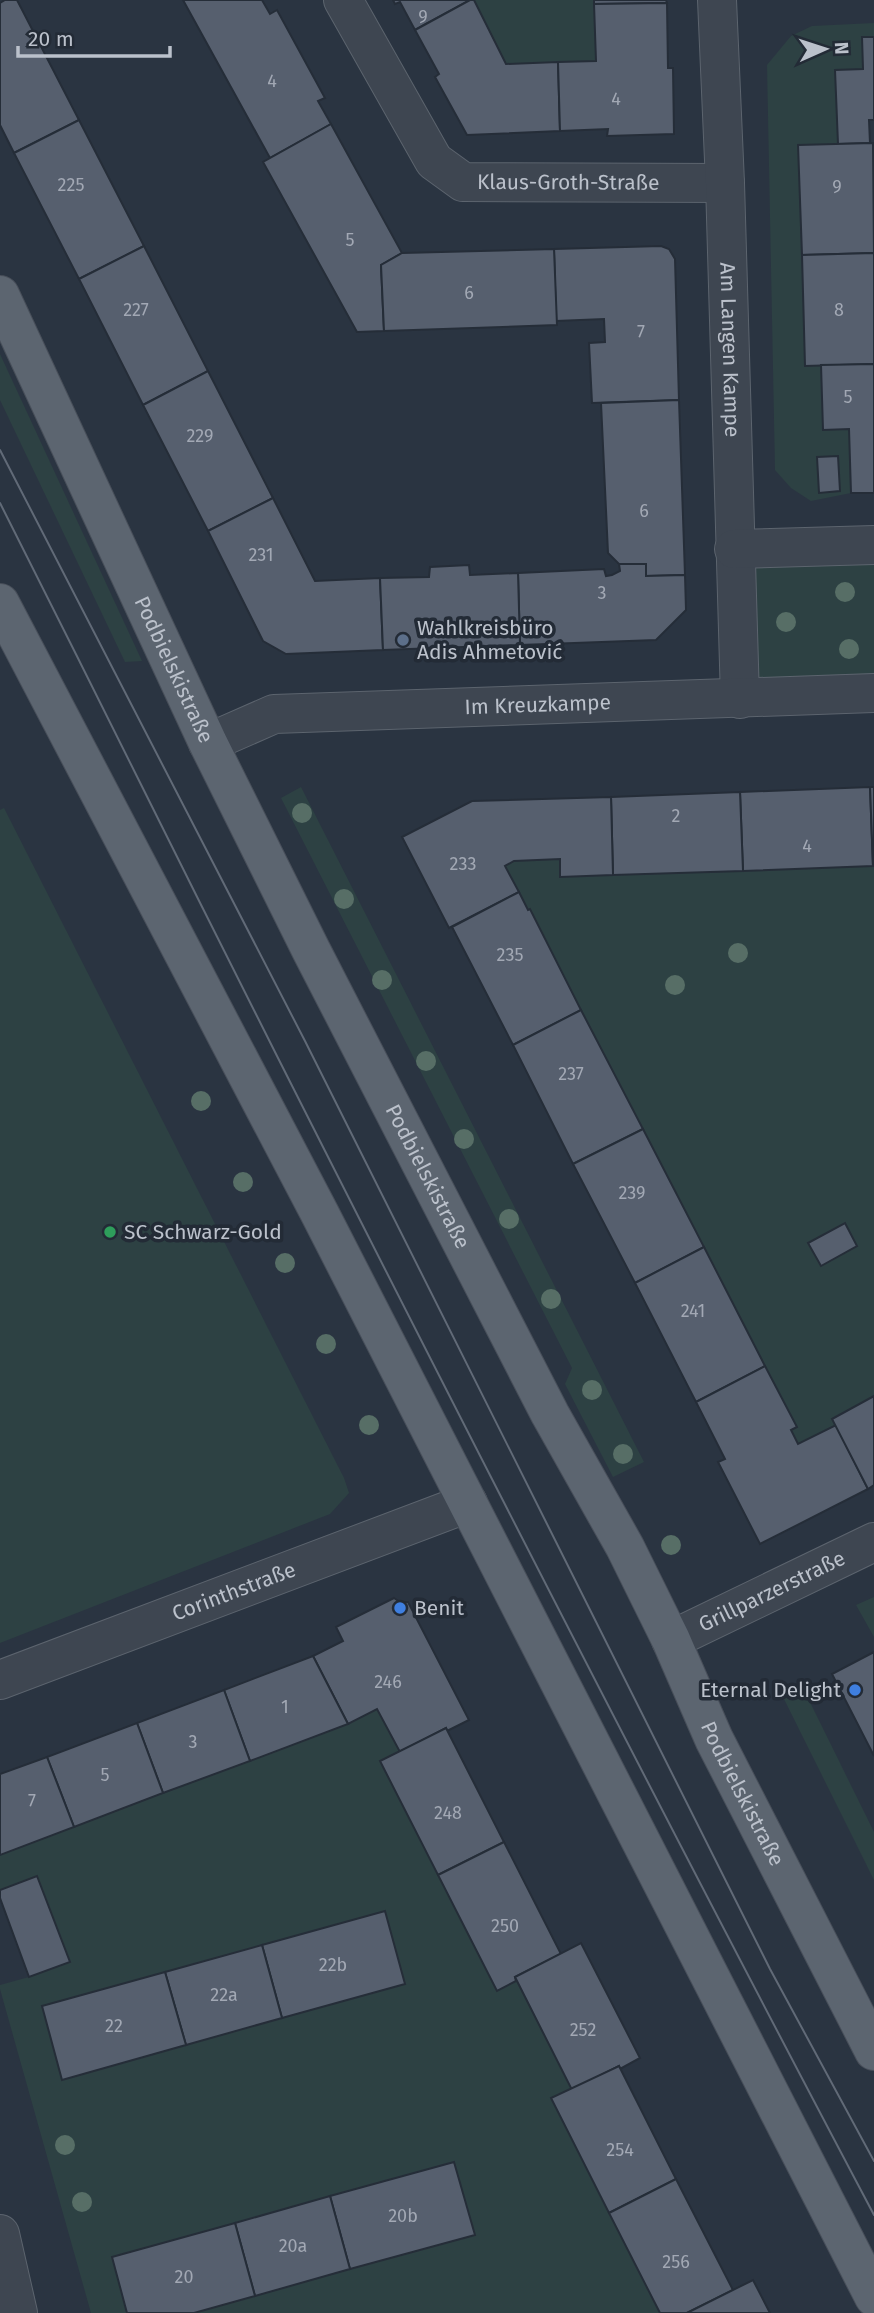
<svg xmlns="http://www.w3.org/2000/svg" width="874" height="2313" font-family="'Fira Sans',sans-serif">
  <rect width="100%" height="100%" fill="#2a3441"/>
  <!-- green -->
  <g fill="#2d4143">
    <path d="M474,0H594L596,61L506,64Z"/>
    <path d="M874,23V37H863V69L838,144L798,146L805,365H821L823,430L849,429L851,493L811,501L791,488L775,470L767,65L791,36L812,26Z"/>
    <path d="M0,354L142,661L125,662L0,400Z"/>
    <path d="M874,545V693L740,699L734,549Z"/>
    <path d="M301,787L644,1462L613,1477L565,1384L572,1368L281,798Z"/>
    <path d="M4,808L344,1478L349,1493L330,1514L0,1643V810Z"/>
    <path d="M560,859V877L874,866V1396L832,1418L836,1425L798,1444L791,1430L796,1427L530,910H528L505,866L514,861Z"/>
    <path d="M874,1597V1637L856,1605Z"/>
    <path d="M803,1688L874,1832V1880L782,1695Z"/>
    <path d="M377,1709L399,1751L380,1761L497,1990L516,1981L571,2088L551,2098L660,2313H91L0,1989V1985L29,1977L0,1898V1855L348,1724Z"/>
  </g>
  <!-- building -->
  <g fill="#565f6e" stroke="#252d38" stroke-width="2">
    <path d="M5,0H17L79,120L14,153L0,125V3Z"/>
    <path d="M183,0H262L270,14L277,10L325,98L318,101L331,124L270,158Z"/>
    <path d="M393,0H470L415,30L400,2L395,4Z"/>
    <path d="M470,0H474L506,64L558,62L560,131L467,135L435,77L439,74L415,30Z"/>
    <path d="M594,0H666L667,3L594,4Z"/>
    <path d="M667,3L668,68H673L674,134L607,136L608,129L560,131L558,62L596,61L594,4Z"/>
    <path d="M862,37H874V120H869L870,143L838,144L835,70L863,69Z"/>
    <path d="M79,120L144,246L79,279L14,153Z"/>
    <path d="M331,124L402,253L381,265L384,331L357,332L263,162Z"/>
    <path d="M873,143L874,253L802,255L798,145Z"/>
    <path d="M144,246L208,371L143,405L79,279Z"/>
    <path d="M661,246L669,249L675,259L679,400L592,403L589,343L605,342L604,319L556,321L554,249Z"/>
    <path d="M554,249L557,325L384,331L381,265L402,253Z"/>
    <path d="M874,253V364L805,366L802,255Z"/>
    <path d="M874,364V493H851L849,429L823,430L821,365Z"/>
    <path d="M208,371L273,498L208,531L143,405Z"/>
    <path d="M679,400L685,575L646,576V564H619L608,553L601,403Z"/>
    <path d="M838,456L840,491L819,493L817,457Z"/>
    <path d="M273,498L315,581L380,578L383,650L286,654L263,641L208,531Z"/>
    <path d="M619,564H646V576L685,575L686,610L656,640L520,645L518,573L604,569L606,576L612,575L620,571Z"/>
    <path d="M469,565L470,575L518,573L520,645L383,650L380,578L429,577L430,567Z"/>
    <path d="M870,787L873,866L743,871L740,792Z"/>
    <path d="M870,787H874V866H873Z"/>
    <path d="M740,792L743,871L613,875L611,797Z"/>
    <path d="M611,797L613,875L560,877V859L514,861L505,866L519,892L449,928L402,837L472,801Z"/>
    <path d="M519,892L528,910L530,909L581,1010L513,1045L452,927Z"/>
    <path d="M581,1010L643,1129L573,1164L513,1045Z"/>
    <path d="M643,1129L704,1247L635,1283L573,1164Z"/>
    <path d="M845,1223L857,1246L821,1266L808,1243Z"/>
    <path d="M704,1247L765,1366L696,1402L635,1283Z"/>
    <path d="M765,1366L797,1427L791,1430L798,1444L836,1425L868,1489L760,1544L718,1462L725,1459L696,1402Z"/>
    <path d="M874,1396V1485L868,1489L832,1419Z"/>
    <path d="M394,1598L400,1602H408L469,1720L447,1731L446,1728L400,1752L377,1709L348,1724L313,1656L343,1641L336,1627Z"/>
    <path d="M874,1652V1756L832,1674Z"/>
    <path d="M313,1656L348,1724L250,1761L224,1690Z"/>
    <path d="M224,1690L250,1761L163,1793L137,1723Z"/>
    <path d="M137,1723L163,1793L74,1827L47,1757Z"/>
    <path d="M446,1728L504,1842L438,1875L380,1761Z"/>
    <path d="M47,1757L74,1827L0,1855V1774Z"/>
    <path d="M504,1842L561,1954L515,1977L516,1981L497,1991L438,1875Z"/>
    <path d="M37,1876L70,1962L29,1977L0,1898V1890Z"/>
    <path d="M385,1911L405,1984L282,2018L262,1945Z"/>
    <path d="M581,1943L640,2058L620,2069L619,2066L572,2090L515,1977Z"/>
    <path d="M262,1945L282,2018L186,2045L165,1972Z"/>
    <path d="M165,1972L186,2045L62,2080L42,2006Z"/>
    <path d="M619,2066L676,2179L609,2213L551,2098Z"/>
    <path d="M454,2162L475,2235L350,2269L330,2196Z"/>
    <path d="M676,2179L733,2290L687,2313H660L609,2213Z"/>
    <path d="M330,2196L350,2269L255,2296L235,2223Z"/>
    <path d="M235,2223L255,2296L194,2313H127L112,2257Z"/>
    <path d="M753,2280L770,2313H687Z"/>
  </g>
  <g fill="none" stroke-linecap="round" stroke-linejoin="round">
    <!-- minor casing -->
    <g stroke="#5c646e" stroke-width="40">
      <g id="minor">
        <path id="s1" d="M343,0L434,161L463,182L725,183"/>
        <path id="s2" d="M717,0L725,183L740,699"/>
        <path d="M734,549L874,545"/>
        <path id="s3" d="M208,743L274,714L874,693"/>
        <path id="s4" d="M671,1640L874,1542"/>
        <path id="s5" d="M0,1680L468,1503"/>
        <path d="M0,2234L18,2313"/>
      </g>
    </g>
    <!-- major casing -->
    <g stroke="#484f5a" stroke-width="40">
      <g id="major">
        <path id="s6" d="M0,295L208,743L311,950L550,1414L625,1547L671,1640L714,1739L874,2051"/>
        <path d="M0,603L320,1214L874,2297"/>
      </g>
    </g>
    <!-- minor -->
    <use href="#minor" stroke="#3e4651" stroke-width="38"/>
    <!-- major -->
    <use href="#major" stroke="#5c6570" stroke-width="38"/>
    <!-- tram -->
    <g stroke="#616a77" stroke-width="2">
      <path d="M0,450L305,1041L770,1969L874,2161"/>
      <path d="M0,503C93,687 184,872 277,1056C473,1444 671,1831 874,2215"/>
    </g>
  </g>
  <!-- trees -->
  <g fill="#576e66">
    <circle cx="845" cy="592" r="10"/>
    <circle cx="786" cy="622" r="10"/>
    <circle cx="849" cy="649" r="10"/>
    <circle cx="302" cy="813" r="10"/>
    <circle cx="344" cy="899" r="10"/>
    <circle cx="738" cy="953" r="10"/>
    <circle cx="382" cy="980" r="10"/>
    <circle cx="675" cy="985" r="10"/>
    <circle cx="426" cy="1061" r="10"/>
    <circle cx="201" cy="1101" r="10"/>
    <circle cx="464" cy="1139" r="10"/>
    <circle cx="243" cy="1182" r="10"/>
    <circle cx="509" cy="1219" r="10"/>
    <circle cx="285" cy="1263" r="10"/>
    <circle cx="551" cy="1299" r="10"/>
    <circle cx="326" cy="1344" r="10"/>
    <circle cx="592" cy="1390" r="10"/>
    <circle cx="369" cy="1425" r="10"/>
    <circle cx="623" cy="1454" r="10"/>
    <circle cx="671" cy="1545" r="10"/>
    <circle cx="65" cy="2145" r="10"/>
    <circle cx="82" cy="2202" r="10"/>
  </g>
  <!-- markers -->
  <circle fill="#5c6f8a" stroke="#232b36" stroke-width="2.5" cx="403" cy="640" r="7"/>
  <circle fill="#2e9e5b" stroke="#232b36" stroke-width="2.5" cx="110" cy="1232" r="7"/>
  <g fill="#3f7fe0" stroke="#232b36" stroke-width="2.5">
    <circle cx="400" cy="1608" r="7"/>
    <circle cx="855" cy="1690" r="7"/>
  </g>
  <g text-anchor="middle" dominant-baseline="central" stroke-width="7" stroke-linejoin="round" paint-order="stroke">
    <!-- number labels -->
    <g font-size="18" fill="#a2a8b4">
      <text x="423" y="17">9</text>
      <text x="272" y="81">4</text>
      <text x="616" y="99">4</text>
      <text x="71" y="185">225</text>
      <text x="837" y="187">9</text>
      <text x="350" y="240">5</text>
      <text x="469" y="293">6</text>
      <text x="136" y="310">227</text>
      <text x="839" y="310">8</text>
      <text x="641" y="332">7</text>
      <text x="848" y="397">5</text>
      <text x="200" y="436">229</text>
      <text x="644" y="511">6</text>
      <text x="261" y="555">231</text>
      <text x="602" y="593">3</text>
      <text x="676" y="816">2</text>
      <text x="807" y="846">4</text>
      <text x="463" y="864">233</text>
      <text x="510" y="955">235</text>
      <text x="571" y="1074">237</text>
      <text x="632" y="1193">239</text>
      <text x="693" y="1311">241</text>
      <text x="388" y="1682">246</text>
      <text x="285" y="1707">1</text>
      <text x="193" y="1742">3</text>
      <text x="105" y="1775">5</text>
      <text x="32" y="1801">7</text>
      <text x="448" y="1813">248</text>
      <text x="505" y="1926">250</text>
      <text x="333" y="1965">22b</text>
      <text x="224" y="1995">22a</text>
      <text x="114" y="2026">22</text>
      <text x="583" y="2030">252</text>
      <text x="620" y="2150">254</text>
      <text x="403" y="2216">20b</text>
      <text x="293" y="2246">20a</text>
      <text x="676" y="2262">256</text>
      <text x="184" y="2277">20</text>
    </g>
    <!-- street labels -->
    <g font-size="21" fill="#bbc1cb" stroke="#232b36">
      <text stroke="none"><textPath href="#s1" startOffset="326">Klaus-Groth-Straße</textPath></text>
      <text stroke="none"><textPath href="#s2" startOffset="350">Am Langen Kampe</textPath></text>
      <text stroke="none"><textPath href="#s6" startOffset="413">Podbielskistraße</textPath></text>
      <text stroke="none"><textPath href="#s3" startOffset="336">Im Kreuzkampe</textPath></text>
      <text stroke="none"><textPath href="#s6" startOffset="980">Podbielskistraße</textPath></text>
      <text stroke="none"><textPath href="#s5" startOffset="250">Corinthstraße</textPath></text>
      <text stroke="none"><textPath href="#s4" startOffset="112">Grillparzerstraße</textPath></text>
      <text stroke="none"><textPath href="#s6" startOffset="1673">Podbielskistraße</textPath></text>
    </g>
    <!-- poi labels -->
    <g font-size="21" fill="#bbc1cb" stroke="#232b36" text-anchor="start">
      <text x="417" y="628">Wahlkreisbüro<tspan x="417" dy="24">Adis Ahmetović</tspan></text>
      <text x="124" y="1232">SC Schwarz-Gold</text>
      <text x="414" y="1608">Benit</text>
      <text x="841" y="1690" text-anchor="end">Eternal Delight</text>
    </g>
  </g>
  <!-- north arrow -->
  <g transform="translate(825 49) rotate(87)" stroke="#232b36" stroke-width="5" paint-order="stroke">
  <path d="M0-5L12 26L0 18L-12 26Z" fill="#bbc1cb"/>
  <text y="-10" font-size="19" font-weight="bold" text-anchor="middle" fill="#bbc1cb">N</text>
  </g>
  <!-- scale -->
  <path d="M18 46v10h152v-10" fill="none" stroke="#bbc1cb" stroke-width="3.5"/>
  <text x="28" y="46" font-size="21" fill="#bbc1cb" stroke="#232b36" stroke-width="5" paint-order="stroke">20 m</text>
</svg>
